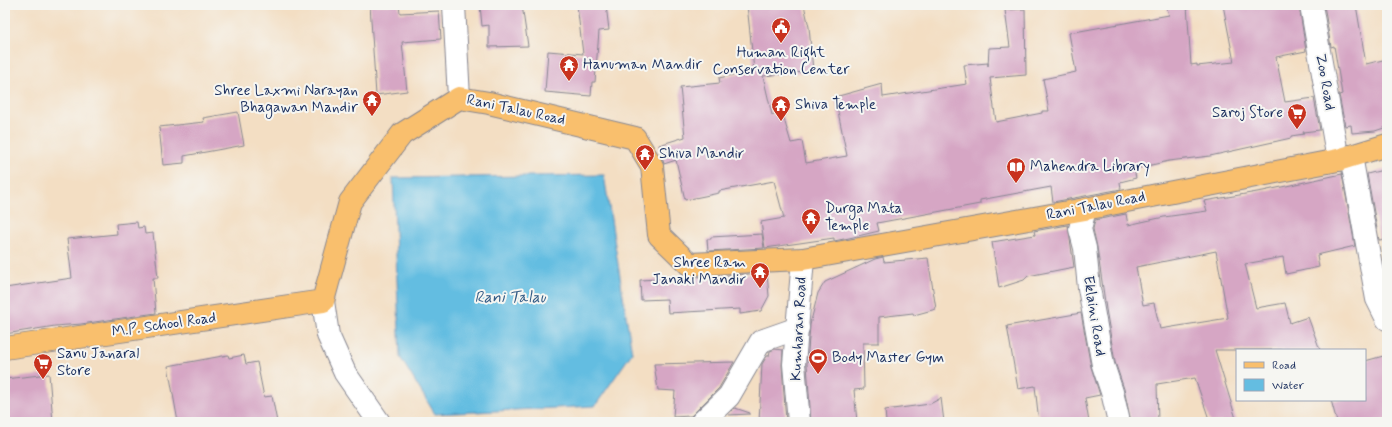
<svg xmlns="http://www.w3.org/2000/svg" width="1392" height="427" font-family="Mynerve,sans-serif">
  <rect width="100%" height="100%" fill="#f6f6f2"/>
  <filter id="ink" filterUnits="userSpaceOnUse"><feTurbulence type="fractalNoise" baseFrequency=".025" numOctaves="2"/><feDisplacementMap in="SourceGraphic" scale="8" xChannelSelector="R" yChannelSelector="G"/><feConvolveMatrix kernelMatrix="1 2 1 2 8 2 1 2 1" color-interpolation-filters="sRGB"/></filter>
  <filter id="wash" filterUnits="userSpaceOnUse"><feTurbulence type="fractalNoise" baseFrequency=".012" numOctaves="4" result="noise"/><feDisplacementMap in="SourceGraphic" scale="16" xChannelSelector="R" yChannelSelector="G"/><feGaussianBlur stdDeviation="0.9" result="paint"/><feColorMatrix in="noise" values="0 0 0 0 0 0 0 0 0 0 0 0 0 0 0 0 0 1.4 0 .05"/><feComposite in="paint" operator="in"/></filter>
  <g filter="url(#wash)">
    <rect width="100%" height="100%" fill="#f3dec3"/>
    <!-- water -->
    <path fill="#64bde1" stroke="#4076a0" d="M604,175L632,353L595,406L435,414L400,357L393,178Z"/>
    <g id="blocks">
      <!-- building -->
      <g fill="#d6a6c4" fill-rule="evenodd">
        <path d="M370,5H399L400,13L439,11L441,39L402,42L407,91L376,95Z"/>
        <path d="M480,5H522L528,46L489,47V25L482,26Z"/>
        <path d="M577,5H606L609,30L599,31L595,82H592L591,96L545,92L548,51L583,54Z"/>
        <path d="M747,5H804L809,27L813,71L763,76L772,115L782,112L791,143L802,141L806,163L847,156L835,97L882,84L883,97L967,84L964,65L988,63V66L989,48L1010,47L1005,10L1025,9L1026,75L990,78L996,122L1042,113V111H1049L1043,79L1076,72L1069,33L1169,15L1166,5H1187L1191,65L1197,64V66L1234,62L1223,5H1299L1306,51L1276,57L1285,102L1314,98L1320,130L1303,132L1304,134L1291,136V138L1210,156L1169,161L1134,169L1136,178L1120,182L1121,189L1053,202L1051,187L980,200V204L877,223L879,231L849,238L834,241V238L765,248L761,222L784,218L774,181L719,191V193L685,200L676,160L664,164L659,145L685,137L680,87L720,83L719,78L754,70Z"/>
        <path d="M1324,5H1356L1366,64L1387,59V127L1375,131L1352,133L1351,125L1345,126L1339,95L1342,94L1334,46L1331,47Z"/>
        <path d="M238,112L244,145L184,156V163L163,165L159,127L204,122L203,118Z"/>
        <path d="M1387,169V239L1379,240L1367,174Z"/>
        <path d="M1342,174L1355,246L1317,255L1319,267L1286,274L1283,257L1245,264L1256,308L1285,303L1290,323L1308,317L1320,350H1215L1237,422H1210L1195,378L1157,384L1158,422H1131L1124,389L1115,362L1106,309L1097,247L1093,229L1095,220L1126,214L1128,225L1164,217L1207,211L1204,201L1263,191ZM1216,251L1228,318L1160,329L1154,303L1143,305L1136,267Z"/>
        <path d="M137,222L138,228L144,227L145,234L153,233L158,278H153L156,313L81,324L55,326L5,334V288L72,278L67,239L117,234L116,224Z"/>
        <path d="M1068,225L1074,267L1028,276L1024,280L999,288L992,242L1035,235L1034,231Z"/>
        <path d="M762,234L764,248L708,251L707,239H711V237Z"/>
        <path d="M883,257L884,262L928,258L936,309L914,315L913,313L879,317V343H863L864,389L854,390L857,422H811L807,364L810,325L818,293L825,282L875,259Z"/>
        <path d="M767,273L769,296L761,311L740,314V309L668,313L667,299L641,300L640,280Z"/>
        <path d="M1081,313L1091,367L1100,395L1085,398L1089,422H1039L1035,386L1018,389L1007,326Z"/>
        <path d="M775,349L783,350L782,365L786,422H759L762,364L767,356H769L770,351Z"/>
        <path d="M228,355L229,358L244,355L246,364L257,362L264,397L272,396L277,422H178L168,366Z"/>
        <path d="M1387,355V419L1379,422H1337L1331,400H1365V361Z"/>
        <path d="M734,362L719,388L691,416L673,417L675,391L658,390L654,364Z"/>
        <path d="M49,374L53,422H5V379Z"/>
        <path d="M941,398L944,422H886L885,410L930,404Z"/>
        <path d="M735,408L750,413V414L728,415Z"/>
      </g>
    </g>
  </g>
  <g filter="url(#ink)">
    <use href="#blocks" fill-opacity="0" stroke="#878690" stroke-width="1"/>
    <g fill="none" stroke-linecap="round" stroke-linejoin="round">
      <!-- minor casing -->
      <g stroke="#878690" stroke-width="24">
        <g id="minor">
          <path d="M454,5L459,98"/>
          <path d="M1311,5L1338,160"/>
          <path d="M1351,156L1377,299L1387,319"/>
          <path d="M1085,209L1080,229L1085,248L1089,288L1103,365L1112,392L1119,422"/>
          <path d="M323,301L328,335L345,373L379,422"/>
          <path d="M702,422L729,396L761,341L798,328"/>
          <path d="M799,422L794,364L803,259"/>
        </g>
      </g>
      <!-- major casing -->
      <g stroke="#878690" stroke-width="24">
        <path id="major" d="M5,348L323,301L350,202L402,134L459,98L489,103L635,138L652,166L659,235L689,264L803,259L1085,209L1338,160L1387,145"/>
      </g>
      <!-- minor -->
      <use href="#minor" stroke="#fff" stroke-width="22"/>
      <!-- major -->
      <use href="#major" stroke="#f9bf6d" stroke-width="22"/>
    </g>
  </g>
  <!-- icons -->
  <defs>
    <g id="civic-pin" transform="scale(1)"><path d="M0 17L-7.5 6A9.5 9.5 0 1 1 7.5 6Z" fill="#c8321e" stroke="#f6f6f2"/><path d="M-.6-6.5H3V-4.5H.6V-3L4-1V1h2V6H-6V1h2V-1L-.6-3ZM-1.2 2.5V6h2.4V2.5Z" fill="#fff"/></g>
    <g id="temple-pin" transform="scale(1)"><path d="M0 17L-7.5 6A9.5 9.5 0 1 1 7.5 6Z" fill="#c8321e" stroke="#f6f6f2"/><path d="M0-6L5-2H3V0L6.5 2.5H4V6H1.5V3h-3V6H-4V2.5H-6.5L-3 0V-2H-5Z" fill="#fff"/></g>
    <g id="supermarket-pin" transform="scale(1)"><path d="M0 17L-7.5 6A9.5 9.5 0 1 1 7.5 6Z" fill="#c8321e" stroke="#f6f6f2"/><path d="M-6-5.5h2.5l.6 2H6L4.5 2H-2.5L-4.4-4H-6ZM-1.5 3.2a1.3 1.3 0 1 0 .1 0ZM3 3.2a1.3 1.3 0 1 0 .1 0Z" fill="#fff"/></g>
    <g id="library-pin" transform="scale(1)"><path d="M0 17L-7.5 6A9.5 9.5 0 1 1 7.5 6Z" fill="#c8321e" stroke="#f6f6f2"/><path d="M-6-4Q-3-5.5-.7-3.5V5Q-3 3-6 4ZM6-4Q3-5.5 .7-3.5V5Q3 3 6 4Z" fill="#fff"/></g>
    <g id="stadium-pin" transform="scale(1)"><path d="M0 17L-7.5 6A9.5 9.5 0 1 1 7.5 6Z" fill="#c8321e" stroke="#f6f6f2"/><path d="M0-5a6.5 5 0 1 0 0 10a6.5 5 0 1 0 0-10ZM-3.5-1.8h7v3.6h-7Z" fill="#fff"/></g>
  </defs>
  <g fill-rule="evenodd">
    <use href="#civic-pin" x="781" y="27"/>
    <use href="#temple-pin" x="569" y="65"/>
    <use href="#temple-pin" x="372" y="100"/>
    <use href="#temple-pin" x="781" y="105"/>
    <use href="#supermarket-pin" x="1297" y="113"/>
    <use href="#temple-pin" x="645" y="154"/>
    <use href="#library-pin" x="1016" y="167"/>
    <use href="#temple-pin" x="811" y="218"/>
    <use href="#temple-pin" x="760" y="272"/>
    <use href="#stadium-pin" x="818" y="358"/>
    <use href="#supermarket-pin" x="43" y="363"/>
  </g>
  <g text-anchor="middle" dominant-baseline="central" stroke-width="4" stroke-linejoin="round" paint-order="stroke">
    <!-- poi labels -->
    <g font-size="15" fill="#1b2f5e" stroke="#f6f6f2" text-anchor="start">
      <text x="781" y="53" text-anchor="middle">Human Right<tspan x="781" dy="17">Conservation Center</tspan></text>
      <text x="583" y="65">Hanuman Mandir</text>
      <text x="358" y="91" text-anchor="end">Shree Laxmi Narayan<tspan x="358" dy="17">Bhagawan Mandir</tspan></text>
      <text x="795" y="105">Shiva Temple</text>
      <text x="1283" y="113" text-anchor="end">Saroj Store</text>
      <text x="659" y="154">Shiva Mandir</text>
      <text x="1030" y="167">Mahendra Library</text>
      <text x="825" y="209">Durga Mata<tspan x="825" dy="17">Temple</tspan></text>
      <text x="746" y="263" text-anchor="end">Shree Ram<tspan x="746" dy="17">Janaki Mandir</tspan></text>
      <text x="57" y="354">Sanu Janaral<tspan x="57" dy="17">Store</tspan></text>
      <text x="832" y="358">Body Master Gym</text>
    </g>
    <!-- street labels -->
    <g font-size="15" fill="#1b2f5e" stroke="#f6f6f2">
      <text transform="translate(1325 82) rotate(80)">Zoo Road</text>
      <text transform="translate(516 110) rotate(12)">Rani Talau Road</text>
      <text transform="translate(1096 206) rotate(-11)">Rani Talau Road</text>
      <text transform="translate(1094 316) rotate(81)">Eklaini Road</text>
      <text transform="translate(164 325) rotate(-8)">M.P. School Road</text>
      <text transform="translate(799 329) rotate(-87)">Kumharan Road</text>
    </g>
    <!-- water labels -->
    <g font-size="16" font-style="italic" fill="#315a85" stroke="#f6f6f2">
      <text x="510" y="297">Rani Talau</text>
    </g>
  </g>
  <!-- margin -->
  <rect width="1392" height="427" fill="none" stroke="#f6f6f2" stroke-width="20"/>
  <!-- legend -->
  <rect x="1236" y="349" width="130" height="52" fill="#f6f6f2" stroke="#9ea6b7"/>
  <rect x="1244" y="362" width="20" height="6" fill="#f9bf6d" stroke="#9ea6b7"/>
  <text x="1272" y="369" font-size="12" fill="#1b2f5e">Road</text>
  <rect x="1244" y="379" width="20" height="12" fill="#64bde1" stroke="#9ea6b7"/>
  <text x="1272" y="389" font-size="12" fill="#1b2f5e">Water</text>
</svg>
